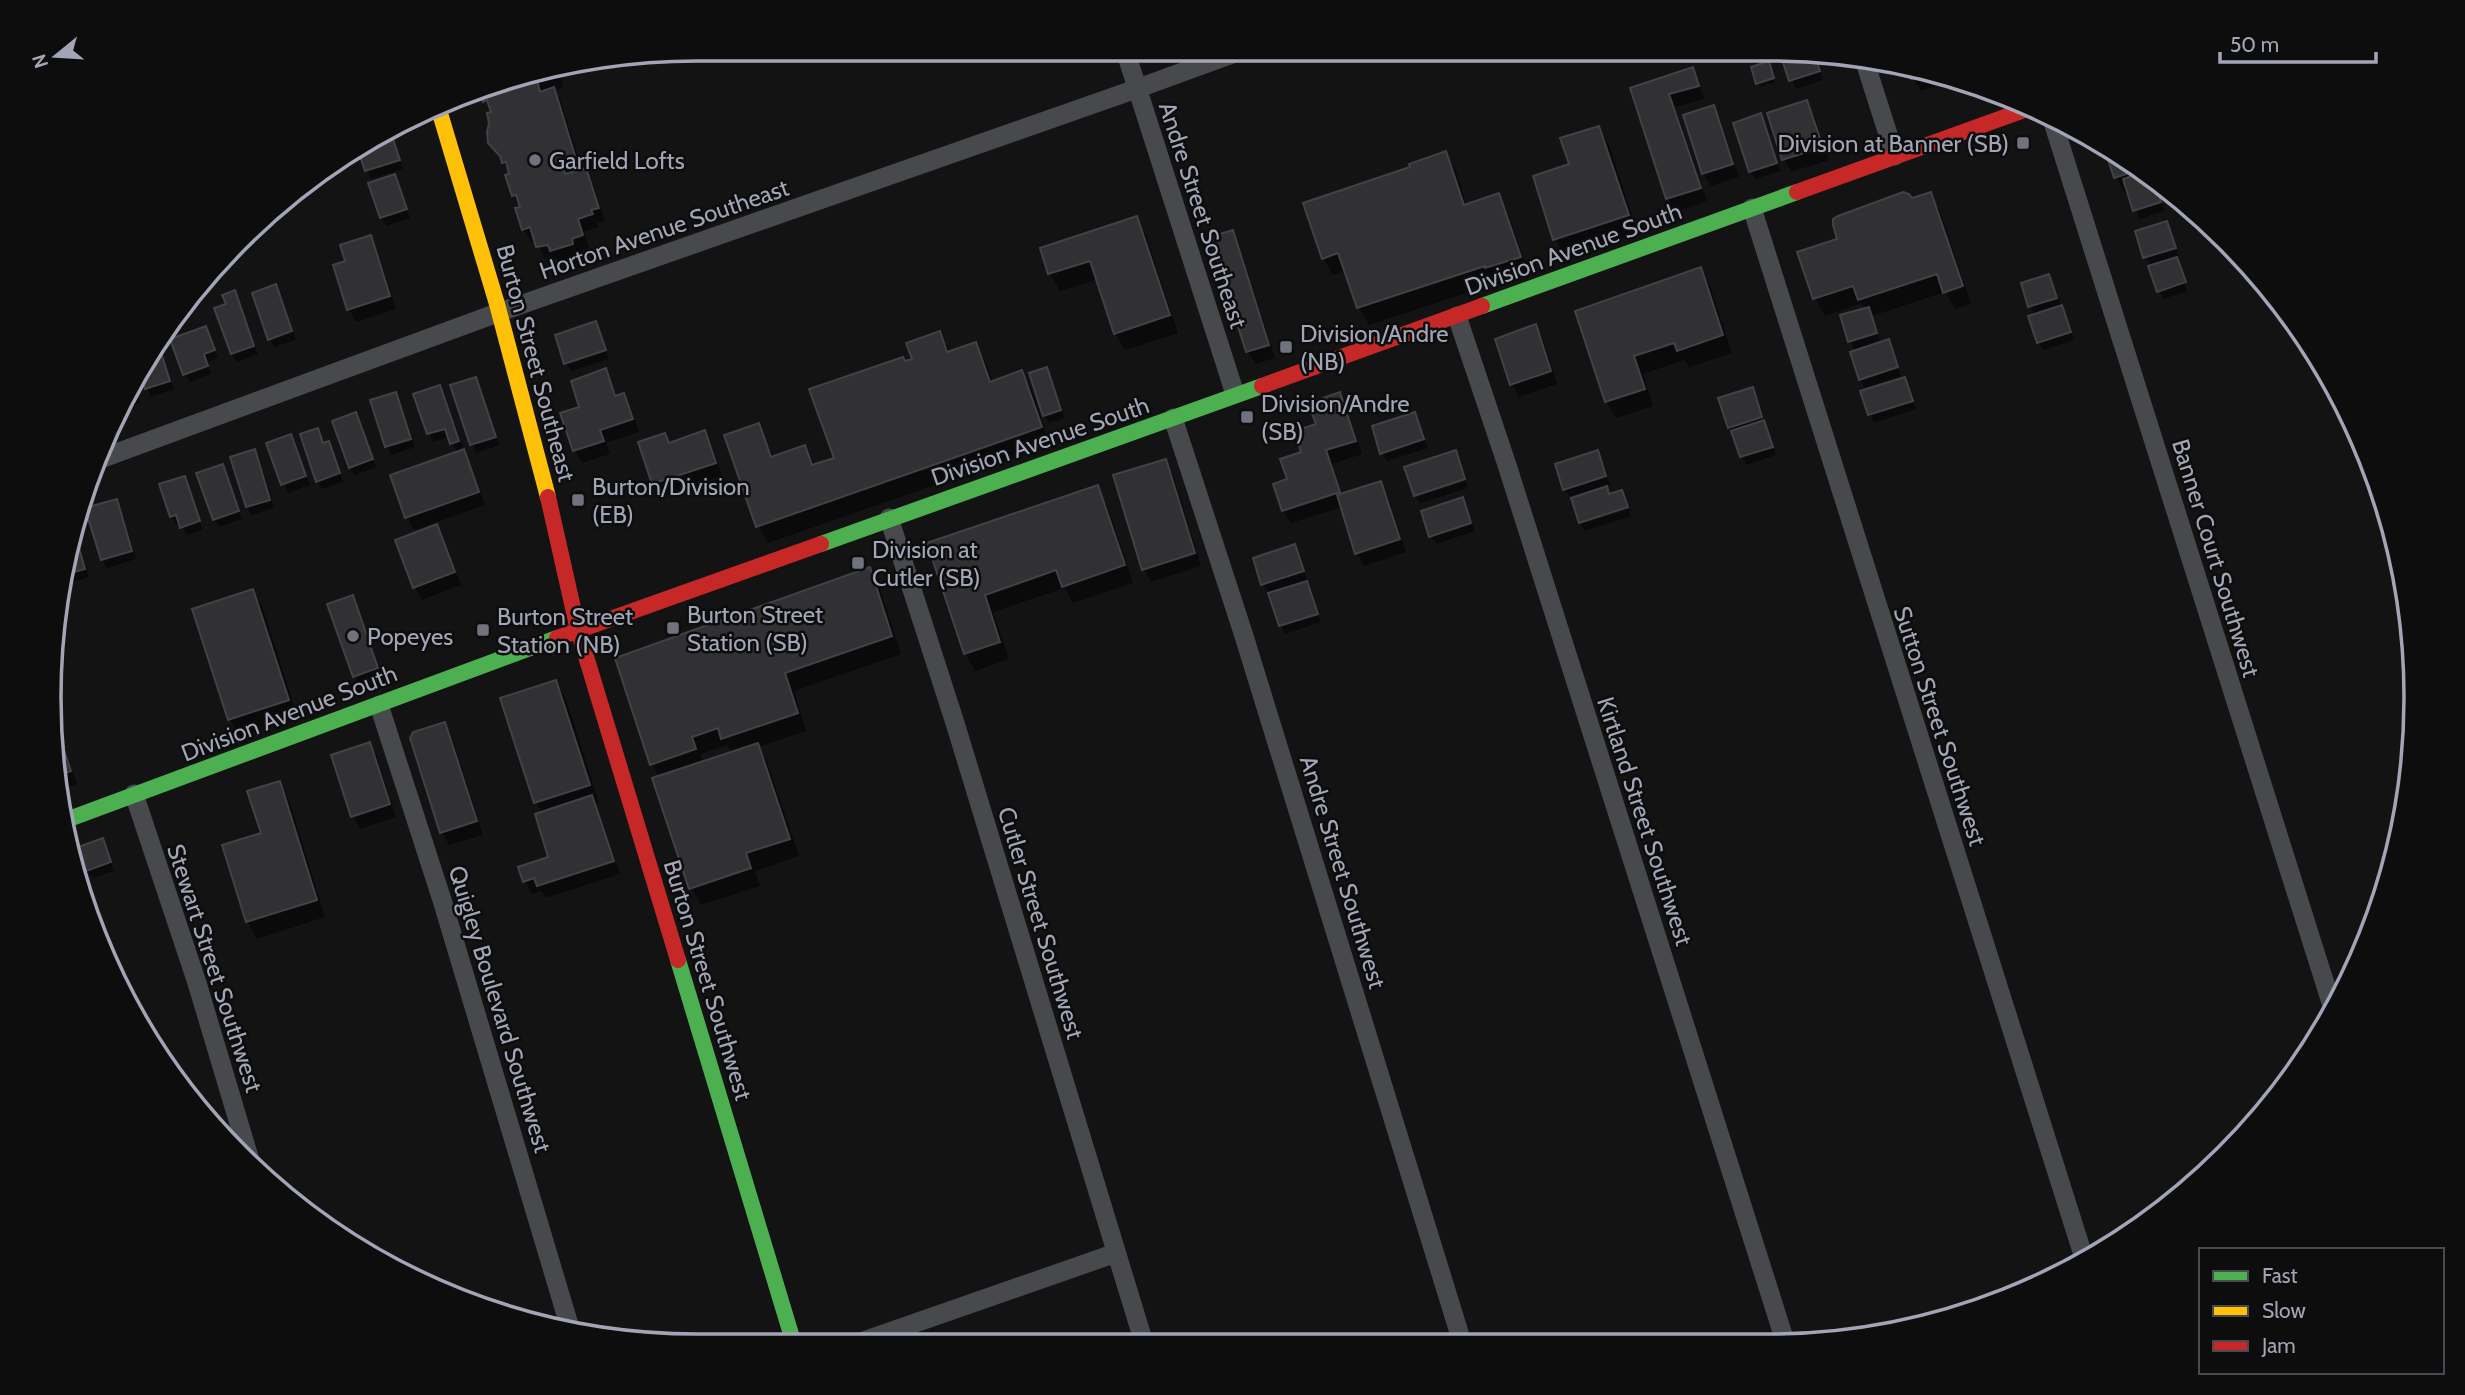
<svg xmlns="http://www.w3.org/2000/svg" width="2465" height="1395" font-family="Cabin,sans-serif">
  <rect width="100%" height="100%" fill="#131313"/>
  <!-- shadow -->
  <g fill="#0007" fill-rule="evenodd">
    <path d="M1781,50L1814,51L1823,80L1796,89Z"/>
    <path d="M1770,67L1775,82L1760,87L1753,68Z"/>
    <path d="M1909,67L1936,71L1956,80L1920,91Z"/>
    <path d="M1692,69L1705,99L1675,107L1707,201L1675,212L1668,199L1632,89Z"/>
    <path d="M559,72L563,87L554,90L561,102L582,171L585,170L593,183L605,221L597,223L598,227L584,232L589,248L578,252L579,257L559,263L556,258L545,259L536,240L531,242L524,229L521,208L513,195L511,175L490,142L492,114L481,88L489,83Z"/>
    <path d="M1807,102L1814,115L1829,160L1791,172L1784,159Z"/>
    <path d="M1713,107L1720,120L1739,177L1711,186L1703,174L1685,116Z"/>
    <path d="M1761,115L1781,171L1755,179L1750,171Z"/>
    <path d="M1599,128L1609,145L1638,233L1565,257L1555,239L1535,177L1571,165Z"/>
    <path d="M391,136L403,169L371,179L360,152Z"/>
    <path d="M2111,150L2158,184H2156L2164,211L2140,219L2129,193L2126,195L2116,177L2108,151Z"/>
    <path d="M1446,154L1456,171L1467,206L1498,196L1508,213L1529,274L1497,285L1496,283L1369,325L1359,308L1346,271L1333,275L1323,258L1412,169Z"/>
    <path d="M394,176L410,218L386,226L382,217Z"/>
    <path d="M1930,194L1940,211L1971,304L1955,309L1945,292L1872,316L1881,344L1888,342L1901,376L1865,388L1860,379L1856,352L1850,341L1865,310L1862,303L1825,316L1815,298L1839,240L1911,200Z"/>
    <path d="M1136,218L1146,235L1178,333L1125,350L1115,333L1098,279L1060,291L1050,274L1042,249Z"/>
    <path d="M2166,223L2179,256L2175,257L2180,265H2178L2187,291H2189L2163,299L2137,233Z"/>
    <path d="M1232,232L1239,245L1275,358L1255,364L1248,352L1212,238Z"/>
    <path d="M370,237L377,250L396,309L356,322L349,309L347,262Z"/>
    <path d="M1700,269L1710,286L1732,353L1689,367L1684,360L1643,374L1653,406L1616,418L1606,401L1577,312Z"/>
    <path d="M2048,276L2066,315L2074,340L2043,350L2038,342L2035,315L2030,306Z"/>
    <path d="M275,286L296,340L274,347L270,339Z"/>
    <path d="M238,300L258,354L237,362L232,354L228,305Z"/>
    <path d="M596,323L609,359L571,371L566,363Z"/>
    <path d="M1535,326L1543,339L1557,384L1519,397L1512,384Z"/>
    <path d="M205,328L218,358L207,362L211,374L190,382L185,374Z"/>
    <path d="M940,333L950,352L975,344L985,361L993,382L1022,372L1032,390L1050,445L768,543L758,526V425L774,458L804,447L815,466L836,459L905,363L914,360Z"/>
    <path d="M156,342L161,350L174,389L151,397L142,374Z"/>
    <path d="M605,370L617,397L623,395L630,407L639,432L606,443L610,454L582,463L575,450L582,408Z"/>
    <path d="M476,379L499,445L476,453L453,386Z"/>
    <path d="M1904,379L1916,409L1874,423L1862,392Z"/>
    <path d="M440,387L485,505L414,530L407,517L457,453L449,437L433,442L415,395Z"/>
    <path d="M135,389L140,403L126,408Z"/>
    <path d="M1752,389L1776,455L1746,465L1729,427Z"/>
    <path d="M396,394L415,447L391,455L387,446Z"/>
    <path d="M1339,395L1346,407L1362,454L1332,464L1342,495L1380,483L1388,496L1406,552L1364,566L1357,553L1342,507L1291,523L1283,511L1275,485L1289,480L1318,425Z"/>
    <path d="M1062,411L1064,418L1049,423L1046,417Z"/>
    <path d="M355,414L376,467L355,475L350,467Z"/>
    <path d="M1415,414L1428,448L1387,461L1382,453Z"/>
    <path d="M317,430L324,444L328,443L333,451L343,482L322,489L318,481Z"/>
    <path d="M705,433L712,445L722,476L661,496L654,483L664,435L670,444Z"/>
    <path d="M291,436L310,485L288,493L269,444Z"/>
    <path d="M254,451L259,459L274,508L252,515L247,507L232,458Z"/>
    <path d="M1597,452L1610,484L1604,486L1610,495L1621,492L1628,506L1580,521L1572,496L1570,497L1565,489Z"/>
    <path d="M1165,461L1173,474L1201,566L1151,582L1144,569Z"/>
    <path d="M222,466L242,519L219,527L214,519Z"/>
    <path d="M185,478L203,530L187,535L181,523L176,525L171,517L162,486Z"/>
    <path d="M1466,481L1468,488L1420,503L1416,497Z"/>
    <path d="M1097,487L1107,505L1133,583L1073,603L1065,588L993,612L1009,659L975,671L965,653L929,544Z"/>
    <path d="M1462,499L1475,531L1436,544L1431,536Z"/>
    <path d="M116,501L121,509L136,559L107,568L102,559Z"/>
    <path d="M1629,509L1631,516L1585,531L1581,524Z"/>
    <path d="M73,525L89,577L70,583L67,576Z"/>
    <path d="M436,526L443,539L461,585L422,600L415,587Z"/>
    <path d="M1295,546L1321,622L1285,634L1270,592H1268L1263,584Z"/>
    <path d="M869,569L879,586L901,654L794,691L806,731L758,747L767,762L799,856L755,871L760,886L701,905L691,888L659,778L652,764ZM727,745L732,753L703,763L701,754Z"/>
    <path d="M253,591L263,609L298,718L240,736L230,719Z"/>
    <path d="M352,597L359,610L384,681L362,689L355,676Z"/>
    <path d="M556,682L566,699L599,803L595,804L620,874L546,898L541,891L532,894L525,881L551,858L542,813L536,802Z"/>
    <path d="M53,713L77,784L62,789L50,740Z"/>
    <path d="M444,724L452,737L483,835L449,845L442,832L411,738Z"/>
    <path d="M369,744L377,757L396,817L360,829L353,816L333,756Z"/>
    <path d="M279,783L289,800L325,917L257,939L247,921L264,834Z"/>
    <path d="M103,840L114,871L92,878L87,870Z"/>
    <path d="M92,920L95,925L105,956L98,945Z"/>
  </g>
  <!-- building -->
  <g fill="#313033" stroke="#414247" stroke-width="2">
    <path d="M1779,50L1813,51L1820,71L1789,81Z"/>
    <path d="M1769,61L1774,78L1756,84L1751,67Z"/>
    <path d="M1693,67L1699,86L1669,94L1701,188L1666,199L1630,88Z"/>
    <path d="M1907,67L1936,71L1911,79Z"/>
    <path d="M557,72L537,80L540,92L554,87L576,159L562,163L565,174L586,168L599,208L591,210L593,214L578,219L583,235L572,239L573,244L550,251L548,245L536,247L530,227L522,230L515,208L520,207L516,195L512,196L505,175L509,174L506,162L502,163L500,156L488,143L487,132L489,123L487,113L491,112L487,100L483,102L479,89L489,83Z"/>
    <path d="M1807,100L1823,147L1782,160L1767,113Z"/>
    <path d="M1714,105L1733,164L1702,174L1683,115Z"/>
    <path d="M1761,113L1777,163L1749,172L1733,123Z"/>
    <path d="M1599,126L1629,215L1553,240L1533,176L1569,164L1560,138Z"/>
    <path d="M392,136L400,160L365,171L359,153Z"/>
    <path d="M2110,149L2139,170L2114,178L2105,150Z"/>
    <path d="M1446,151L1464,205L1499,193L1521,257L1485,268V266L1357,308L1338,253L1322,259L1303,203L1410,167L1409,164Z"/>
    <path d="M2143,172L2154,180L2161,202L2133,211L2123,179Z"/>
    <path d="M395,174L407,209L380,218L368,183Z"/>
    <path d="M1903,192L1909,194L1912,198L1931,192L1963,286L1943,293L1937,274L1858,300L1853,286L1813,299L1797,252L1837,239L1833,225V219L1838,216Z"/>
    <path d="M1137,216L1170,315L1114,334L1090,261L1048,274L1040,248Z"/>
    <path d="M2167,221L2176,248L2143,258L2135,231Z"/>
    <path d="M1233,230L1269,345L1246,352L1210,237Z"/>
    <path d="M371,235L390,296L347,310L333,265L345,261L340,245Z"/>
    <path d="M2177,257L2186,282L2157,292L2148,266Z"/>
    <path d="M1701,267L1723,335L1677,351L1674,343L1634,356L1645,389L1605,402L1575,311Z"/>
    <path d="M2049,274L2057,298L2028,307L2021,283Z"/>
    <path d="M276,284L292,331L268,340L252,293Z"/>
    <path d="M235,290L254,346L231,354L214,308L226,304L222,295Z"/>
    <path d="M2062,305L2071,332L2037,343L2028,316Z"/>
    <path d="M1869,307L1877,333L1848,342L1840,315Z"/>
    <path d="M596,321L606,350L564,364L555,335Z"/>
    <path d="M1536,324L1551,371L1510,385L1495,339Z"/>
    <path d="M206,326L215,350L204,354L208,366L183,375L170,339Z"/>
    <path d="M940,331L947,352L976,342L990,382L1022,370L1042,427L756,527L724,435L759,423L771,457L805,445L812,465L834,458L809,389L903,357L905,361L912,359L906,343Z"/>
    <path d="M1889,339L1898,367L1859,380L1850,352Z"/>
    <path d="M157,340L170,381L145,389L141,376Z"/>
    <path d="M1047,367L1061,410L1043,416L1029,373Z"/>
    <path d="M606,368L615,396L624,393L633,419L600,430L604,441L573,451L560,413L579,407L571,381Z"/>
    <path d="M476,377L496,437L470,445L450,385Z"/>
    <path d="M1905,377L1913,401L1868,415L1860,391Z"/>
    <path d="M440,385L459,441L450,444L445,429L427,434L413,394Z"/>
    <path d="M1753,387L1762,417L1728,428L1718,398Z"/>
    <path d="M396,392L411,439L385,447L370,400Z"/>
    <path d="M1340,392L1356,441L1326,450L1340,492L1282,511L1273,484L1287,479L1280,459L1301,452L1295,431L1316,424L1308,403Z"/>
    <path d="M356,412L373,459L349,468L332,421Z"/>
    <path d="M1415,412L1424,439L1380,454L1372,426Z"/>
    <path d="M1764,420L1773,447L1740,457L1731,431Z"/>
    <path d="M318,428L323,443L329,441L340,473L316,482L300,434Z"/>
    <path d="M705,430L716,463L652,484L638,442L665,433L669,443Z"/>
    <path d="M291,434L306,476L281,485L266,443Z"/>
    <path d="M255,449L270,500L246,507L230,457Z"/>
    <path d="M464,449L479,492L405,518L390,475Z"/>
    <path d="M1456,450L1465,479L1414,496L1404,467Z"/>
    <path d="M1598,450L1606,476L1563,490L1555,464Z"/>
    <path d="M1166,459L1195,553L1142,570L1113,475Z"/>
    <path d="M223,464L239,511L213,520L196,473Z"/>
    <path d="M185,476L200,521L180,528L176,515L170,517L159,484Z"/>
    <path d="M1381,481L1400,539L1355,554L1337,495Z"/>
    <path d="M1098,485L1125,565L1062,587L1056,570L985,595L1000,642L964,654L927,543Z"/>
    <path d="M1607,486L1609,494L1622,490L1628,507L1579,523L1571,498Z"/>
    <path d="M1463,497L1471,523L1429,537L1421,511Z"/>
    <path d="M117,499L132,551L101,560L85,508Z"/>
    <path d="M437,524L455,572L413,588L395,540Z"/>
    <path d="M73,526L85,569L67,574L71,529Z"/>
    <path d="M1295,544L1304,571L1261,585L1253,558Z"/>
    <path d="M870,567L892,636L785,673L798,713L721,739L718,728L692,737L696,749L650,765L615,658Z"/>
    <path d="M1307,581L1318,614L1279,626L1268,593Z"/>
    <path d="M253,589L289,700L228,720L192,609Z"/>
    <path d="M353,595L378,668L353,677L327,604Z"/>
    <path d="M556,680L590,785L534,803L500,698Z"/>
    <path d="M53,716L71,771L59,775L50,740Z"/>
    <path d="M445,722L477,821L440,833L410,738L413,732Z"/>
    <path d="M370,742L390,804L351,817L331,755Z"/>
    <path d="M758,743L790,839L746,853L751,868L689,889L652,778Z"/>
    <path d="M280,781L317,900L246,922L222,845L261,833L247,791Z"/>
    <path d="M592,795L614,861L537,886L534,878L523,882L518,867L548,857L535,814Z"/>
    <path d="M103,838L111,862L86,871L78,847Z"/>
  </g>
  <g fill="none" stroke-linecap="round" stroke-linejoin="round">
    <!-- street -->
    <g stroke="#48494d" stroke-width="19">
      <path d="M1125,50L1235,394"/>
      <path d="M1864,59L1895,156"/>
      <path d="M2052,119L2334,1012"/>
      <path d="M1752,208L2084,1258"/>
      <path d="M1457,316L1507,465L1785,1341"/>
      <path d="M1173,418L1244,636L1462,1342"/>
      <path d="M103,458L500,312L1136,89L1243,50"/>
      <path d="M889,518L955,723L1144,1343"/>
      <path d="M379,705L442,900L570,1328"/>
      <path d="M134,794L197,983L249,1157"/>
      <path d="M855,1344L1116,1253"/>
    </g>
    <!-- fast -->
    <g stroke="#4caf50" stroke-width="16">
      <path d="M1482,306L1797,192"/>
      <path d="M821,544L1262,386"/>
      <path d="M69,819L557,638"/>
      <path d="M678,960L794,1344"/>
    </g>
    <!-- slow -->
    <path stroke="#ffc107" stroke-width="16" d="M439,110L497,304L548,497"/>
    <!-- jam -->
    <g stroke="#c62828" stroke-width="16">
      <path d="M1797,192L2027,109"/>
      <path d="M1262,386L1482,306"/>
      <path d="M548,497L578,630L678,960"/>
      <path d="M557,638L821,544"/>
    </g>
  </g>
  <!-- markers -->
  <g fill="#70727d" stroke="#0d0d0e" stroke-width="2.5">
    <rect x="2016" y="136" width="14" height="14" rx="3.5"/>
    <circle cx="535" cy="160" r="7"/>
    <rect x="1279" y="340" width="14" height="14" rx="3.5"/>
    <rect x="1240" y="410" width="14" height="14" rx="3.5"/>
    <rect x="571" y="493" width="14" height="14" rx="3.5"/>
    <rect x="851" y="556" width="14" height="14" rx="3.5"/>
    <rect x="666" y="621" width="14" height="14" rx="3.5"/>
    <rect x="476" y="623" width="14" height="14" rx="3.5"/>
    <circle cx="353" cy="636" r="7"/>
  </g>
  <g text-anchor="middle" dominant-baseline="central" stroke-width="5" stroke-linejoin="round" paint-order="stroke">
    <!-- poi labels -->
    <g font-size="24" fill="#a2a5b6" stroke="#0d0d0e" text-anchor="start">
      <text x="2009" y="143" text-anchor="end">Division at Banner (SB)</text>
      <text x="549" y="160">Garfield Lofts</text>
      <text x="1300" y="333">Division/Andre<tspan x="1300" dy="28">(NB)</tspan></text>
      <text x="1261" y="403">Division/Andre<tspan x="1261" dy="28">(SB)</tspan></text>
      <text x="592" y="486">Burton/Division<tspan x="592" dy="28">(EB)</tspan></text>
      <text x="872" y="549">Division at<tspan x="872" dy="28">Cutler (SB)</tspan></text>
      <text x="687" y="614">Burton Street<tspan x="687" dy="28">Station (SB)</tspan></text>
      <text x="497" y="616">Burton Street<tspan x="497" dy="28">Station (NB)</tspan></text>
      <text x="367" y="636">Popeyes</text>
    </g>
    <!-- street labels -->
    <g font-size="24" fill="#a2a5b6" stroke="#0d0d0e">
      <text transform="translate(1203 215) rotate(72)">Andre Street Southeast</text>
      <text transform="translate(664 229) rotate(-19)">Horton Avenue Southeast</text>
      <text transform="translate(1573 249) rotate(-20)">Division Avenue South</text>
      <text transform="translate(536 363) rotate(75)">Burton Street Southeast</text>
      <text transform="translate(1040 441) rotate(-19)">Division Avenue South</text>
      <text transform="translate(2216 558) rotate(73)">Banner Court Southwest</text>
      <text transform="translate(289 713) rotate(-21)">Division Avenue South</text>
      <text transform="translate(1940 726) rotate(72)">Sutton Street Southwest</text>
      <text transform="translate(1645 821) rotate(72)">Kirtland Street Southwest</text>
      <text transform="translate(1343 872) rotate(73)">Andre Street Southwest</text>
      <text transform="translate(1041 923) rotate(73)">Cutler Street Southwest</text>
      <text transform="translate(215 968) rotate(72)">Stewart Street Southwest</text>
      <text transform="translate(708 980) rotate(73)">Burton Street Southwest</text>
      <text transform="translate(500 1009) rotate(73)">Quigley Boulevard Southwest</text>
    </g>
  </g>
  <!-- crop -->
  <path d="M0 0H2465V1395H0ZM697 61H1768A636 636 0 0 1 2404 697V698A636 636 0 0 1 1768 1334H697A636 636 0 0 1 61 698V697A636 636 0 0 1 697 61Z" fill="#0d0d0e" fill-rule="evenodd"/>
  <path fill="none" stroke="#a2a5b6" stroke-width="3.5" d="M697 61H1768A636 636 0 0 1 2404 697V698A636 636 0 0 1 1768 1334H697A636 636 0 0 1 61 698V697A636 636 0 0 1 697 61Z"/>
  <!-- legend -->
  <rect x="2199" y="1248" width="245" height="126" fill="#0d0d0e" stroke="#494a51" stroke-width="2"/>
  <rect x="2213" y="1271" width="35" height="10" fill="#4caf50" stroke="#494a51" stroke-width="2"/>
  <text x="2262" y="1283" font-size="21" fill="#a2a5b6">Fast</text>
  <rect x="2213" y="1306" width="35" height="10" fill="#ffc107" stroke="#494a51" stroke-width="2"/>
  <text x="2262" y="1318" font-size="21" fill="#a2a5b6">Slow</text>
  <rect x="2213" y="1341" width="35" height="10" fill="#c62828" stroke="#494a51" stroke-width="2"/>
  <text x="2262" y="1353" font-size="21" fill="#a2a5b6">Jam</text>
  <!-- north arrow -->
  <g transform="translate(56 56) rotate(252)" stroke="#0d0d0e" stroke-width="5" paint-order="stroke">
  <path d="M0-5L12 26L0 18L-12 26Z" fill="#a2a5b6"/>
  <text y="-10" font-size="19" font-weight="bold" text-anchor="middle" fill="#a2a5b6">N</text>
  </g>
  <!-- scale -->
  <path d="M2220 52v10h156v-10" fill="none" stroke="#a2a5b6" stroke-width="3.5"/>
  <text x="2230" y="52" font-size="21" fill="#a2a5b6" stroke="#0d0d0e" stroke-width="5" paint-order="stroke">50 m</text>
</svg>
